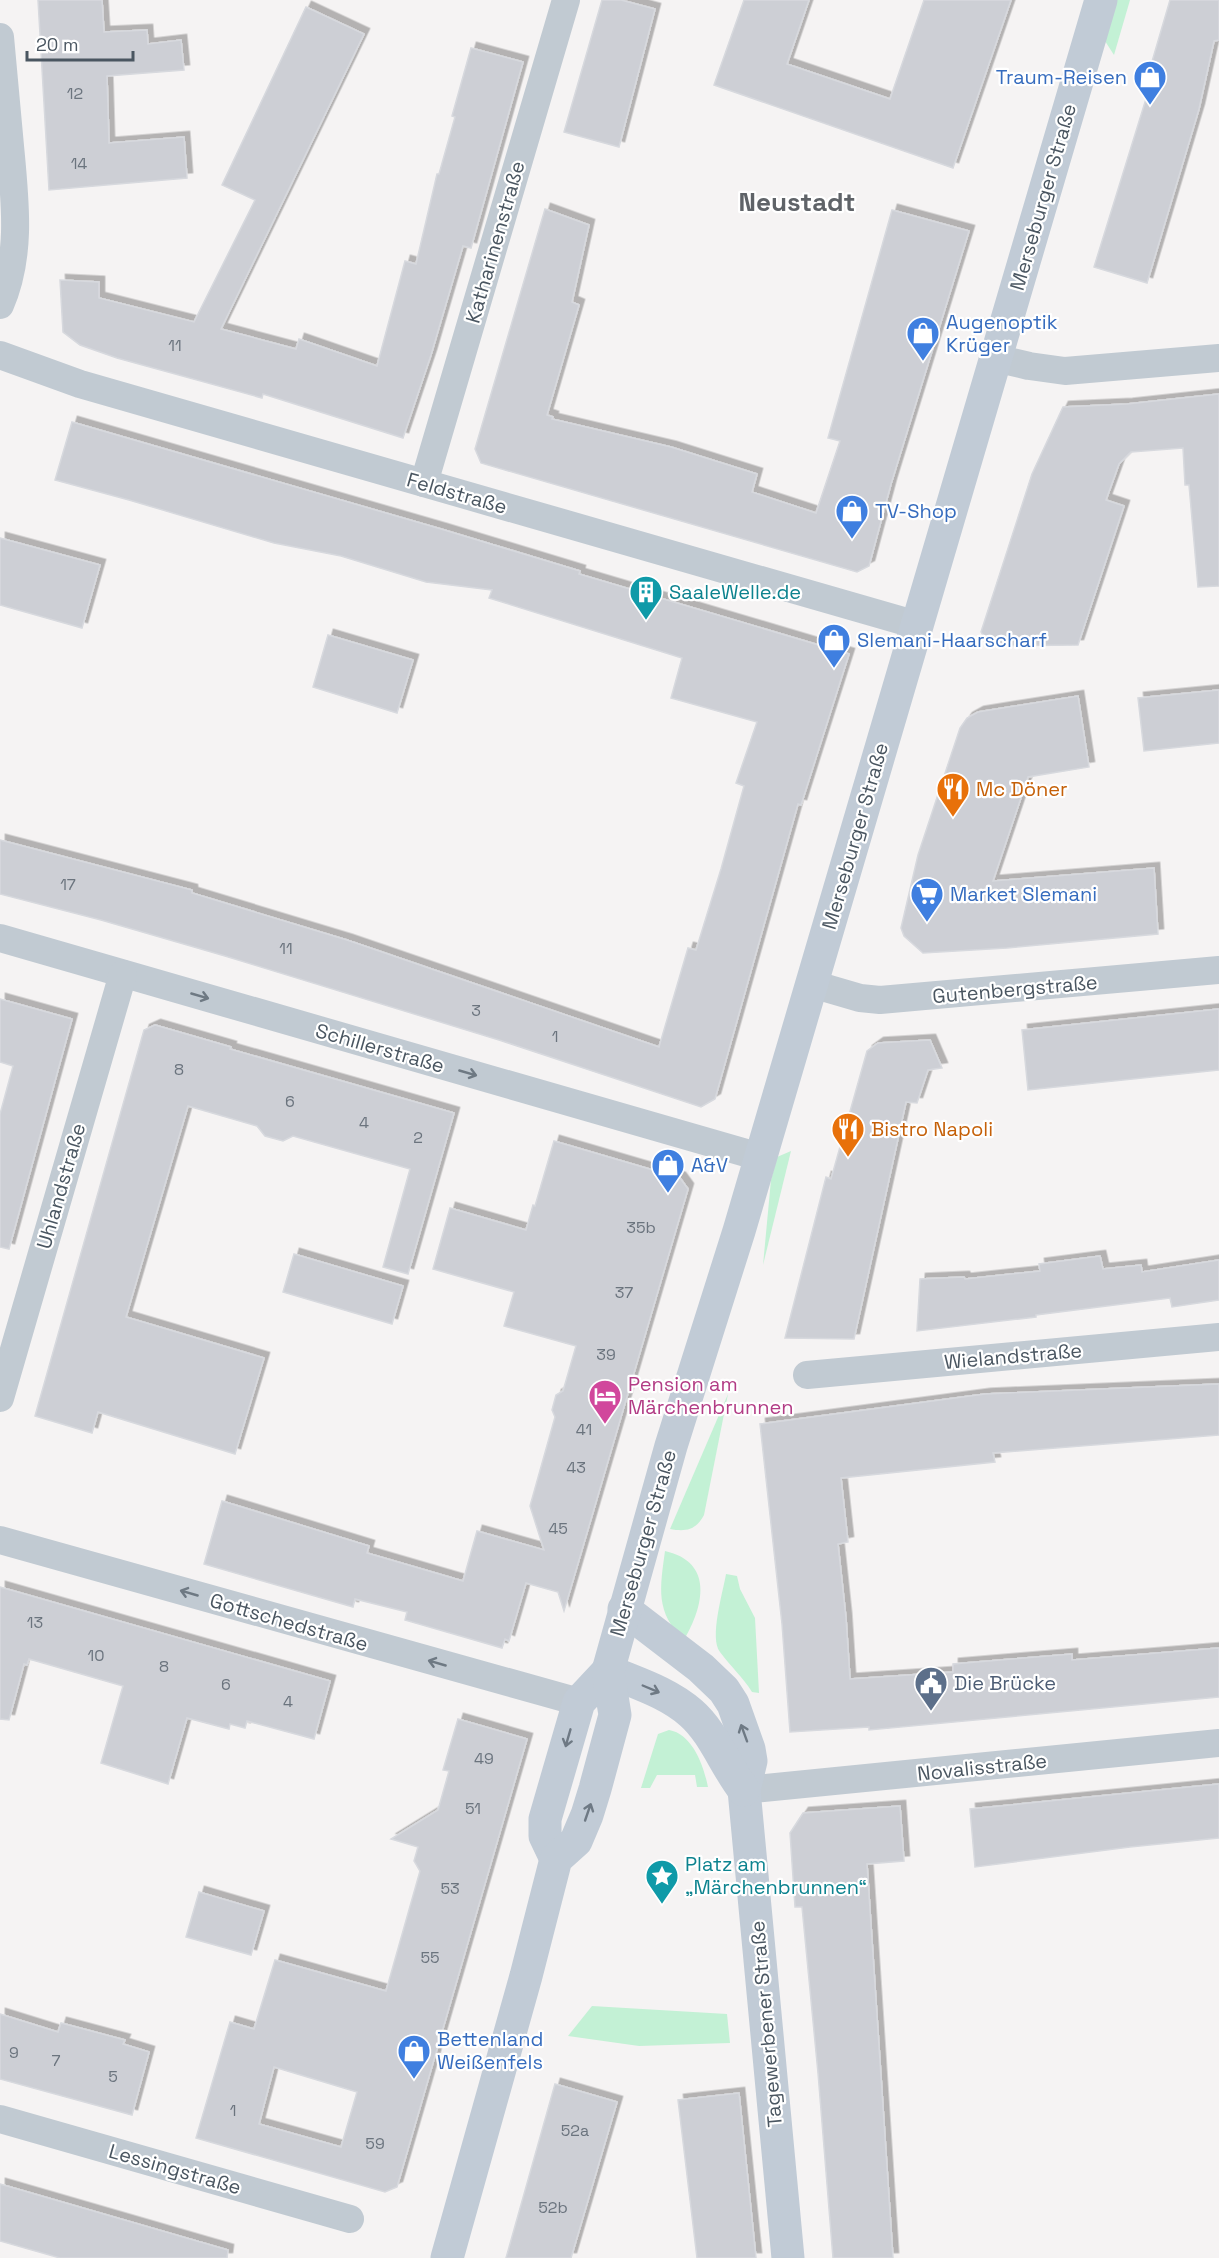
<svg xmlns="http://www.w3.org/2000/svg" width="1219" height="2258" font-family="'Space Grotesk',sans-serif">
  <defs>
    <filter id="shadow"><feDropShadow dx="5.5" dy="-5.5" stdDeviation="0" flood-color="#0004"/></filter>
  </defs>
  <rect width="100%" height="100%" fill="#f5f3f3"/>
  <!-- green -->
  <g fill="#c3f1d5">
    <path d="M1117,0H1130L1114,55L1105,41Z"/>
    <path d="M791,1151L763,1265L771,1180L777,1157Z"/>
    <path d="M728,1394L704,1515C696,1530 686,1532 670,1529Z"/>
    <path d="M665,1551C714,1562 704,1606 684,1640C655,1612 660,1588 665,1551Z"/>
    <path d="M726,1574L737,1576L740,1589L755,1618L759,1693L752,1692C743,1677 730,1666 720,1652C709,1638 723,1592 726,1574Z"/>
    <path d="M669,1730C693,1734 704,1767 708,1787H697L695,1775H657L650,1788H641L658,1734Z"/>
    <path d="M592,2006L727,2014L730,2043L639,2046L568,2036Z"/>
  </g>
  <!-- building -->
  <g fill="#cdcfd5" stroke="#d7d9de" stroke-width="1.5" fill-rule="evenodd" filter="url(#shadow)">
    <path d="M38,0H102L104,32L147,30L148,44L181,40L184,70L107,76L109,143L184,137L187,178L49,190Z"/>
    <path d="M602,0H621L655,9L619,147L564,132Z"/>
    <path d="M744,0H809L787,64L890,99L924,0H1011L953,168L714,85Z"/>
    <path d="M1170,0H1219V40L1214,41L1199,109L1147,283L1094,267L1154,73L1151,65Z"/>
    <path d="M306,7L364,34L221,329L296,349L299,339L377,366L405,261L416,264L437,174H439L455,117L452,116L471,48L523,62L471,248L463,246L431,355L403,438L263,394L262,398L117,358L80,345L63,332L60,280L99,282V298L194,322L255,200L222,185Z"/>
    <path d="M545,209L589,225L572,302L579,305L547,415L553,417L552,419L671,447L757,474L752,492L816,513L840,441L828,438L892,210L969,231L891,484L869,566L857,572L481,463L475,449Z"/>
    <path d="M1219,394V586L1198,587L1189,485H1185L1183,448L1131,452L1119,464L1106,500L1124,506L1078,645L990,646L981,632L1032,474L1063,407L1127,404Z"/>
    <path d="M72,422L441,529L580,571L579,574L849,654L801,805L798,804L715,1099L701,1107L499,1040L225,956L101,920L0,894V840L192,890V893L347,940L659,1047L688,948L696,950L721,869L744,786L736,783L757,722L671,698L682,658L489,598L492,590L426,582L341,556L274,543L129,500L55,480Z"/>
    <path d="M0,538L100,565L82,628L0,605Z"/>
    <path d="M328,635L413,660L397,713L313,687Z"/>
    <path d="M1219,690V743L1144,751L1138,698Z"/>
    <path d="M1078,696L1089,767L1028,777L993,881L1154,868L1158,934L1007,948L923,953L904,936L901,928L918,855L960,728L967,718L978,712Z"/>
    <path d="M0,999L72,1019L9,1249L0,1247V1114L13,1066L0,1062Z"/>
    <path d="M1219,1009V1070L1028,1090L1022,1030Z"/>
    <path d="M155,1025L231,1047L230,1049L454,1113L408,1274L383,1267L410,1169L293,1136L283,1141L265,1136L257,1126L188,1106L126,1317L264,1358L235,1454L98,1412L92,1433L35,1416L144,1030Z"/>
    <path d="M930,1040L942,1068L928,1070L917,1103L906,1102L854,1339L785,1338L826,1177L831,1179L867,1051L878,1043Z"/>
    <path d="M554,1141L680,1178L688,1189L564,1611L558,1592L526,1583L509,1641L505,1639L502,1648L405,1620L407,1612L355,1599L353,1607L204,1564L222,1501L369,1546L367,1553L463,1581L477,1531L544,1550L530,1506L555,1417L552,1410L556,1395L563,1391L576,1346L504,1326L514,1292L433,1269L450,1208L526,1230L533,1205L535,1206Z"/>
    <path d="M294,1254L403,1286L392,1324L283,1292Z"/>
    <path d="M1100,1256L1103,1269L1141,1265L1142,1272L1219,1260V1300L1172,1307L1170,1298L1036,1315V1317L917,1331L920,1279L964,1277L965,1279L1040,1271L1039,1264Z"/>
    <path d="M1219,1384V1435L993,1453L995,1462L841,1478L848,1542L838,1544L846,1618L850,1679L953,1672V1664L1072,1654V1660L1219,1648V1697L869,1730V1727L790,1732L782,1624L760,1424L985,1394Z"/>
    <path d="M0,1587L330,1681L314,1739L247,1721L245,1728L230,1724L229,1729L187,1718L168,1784L101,1763L123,1686L29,1659L27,1665L24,1664L9,1720L0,1719Z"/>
    <path d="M458,1719L527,1739L397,2187L385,2192L196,2138L230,2022L254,2029L275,1960L386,1991L420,1871L414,1861L418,1847L391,1839L438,1810L449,1771L443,1770ZM274,2067L357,2092L341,2147L259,2124Z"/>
    <path d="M1219,1784V1838L1130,1847L975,1867L970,1809Z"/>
    <path d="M900,1806L904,1861L867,1864L893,2258H833L818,2073L802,1907H795L790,1833L803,1813Z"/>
    <path d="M199,1892L264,1911L251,1955L186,1937Z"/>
    <path d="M0,2014L58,2032L61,2023L125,2040L123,2044L149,2052L132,2115L0,2079Z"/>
    <path d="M555,2084L617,2102L571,2258H506Z"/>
    <path d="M739,2093L756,2258H697L678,2100Z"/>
    <path d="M0,2184L228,2250L227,2258H60L0,2241Z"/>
  </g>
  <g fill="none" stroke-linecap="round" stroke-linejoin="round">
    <!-- street -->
    <g stroke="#c1cad2" stroke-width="28">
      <path d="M0,37C3,73 7,110 10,146C15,200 22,255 0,305"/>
      <path d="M0,355L80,384L917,625"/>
      <path d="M995,358L1029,366L1065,371L1219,358"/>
      <path d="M424,483L566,0"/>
      <path d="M0,938L760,1157"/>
      <path d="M812,984L860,998L880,1000L1219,970"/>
      <path d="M807,1375L1219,1337"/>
      <path d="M0,1398L123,974"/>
      <path d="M0,1540L579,1702"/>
      <path d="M744,1790L1219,1743"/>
      <path d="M0,2119L350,2219"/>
    </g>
    <!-- secondary -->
    <g stroke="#c1cbd6" stroke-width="33">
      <path d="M624,1609L701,1668L724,1690L733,1704L749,1749L751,1761L744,1790L788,2258"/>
      <path d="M608,1671C636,1683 667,1692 691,1713C714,1733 725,1766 744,1790"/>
      <path d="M556,1859L545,1836V1819L579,1702L608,1671"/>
      <path d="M447,2258L526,1976L556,1859L576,1841L587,1815L595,1789L615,1715L608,1671L671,1446L739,1231L1101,0"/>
    </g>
  </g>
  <!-- one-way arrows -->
  <defs><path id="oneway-shaft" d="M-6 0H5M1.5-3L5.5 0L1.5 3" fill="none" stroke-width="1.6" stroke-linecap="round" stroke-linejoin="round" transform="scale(1.5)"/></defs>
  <g stroke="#6e7983">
    <use href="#oneway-shaft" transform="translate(200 996) rotate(16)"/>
    <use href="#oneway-shaft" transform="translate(468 1073) rotate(16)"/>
    <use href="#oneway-shaft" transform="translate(189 1593) rotate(-164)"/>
    <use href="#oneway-shaft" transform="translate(437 1663) rotate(-164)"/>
  </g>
  <g stroke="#6e7984">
    <use href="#oneway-shaft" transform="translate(651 1689) rotate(23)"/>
    <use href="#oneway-shaft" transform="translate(744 1733) rotate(-110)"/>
    <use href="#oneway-shaft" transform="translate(568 1738) rotate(106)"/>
    <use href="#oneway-shaft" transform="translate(588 1812) rotate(-71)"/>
  </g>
  <!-- icons -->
  <defs>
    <g id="shop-pin" transform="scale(1.725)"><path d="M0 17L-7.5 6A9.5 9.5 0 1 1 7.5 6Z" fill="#3f7fe0" stroke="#fff"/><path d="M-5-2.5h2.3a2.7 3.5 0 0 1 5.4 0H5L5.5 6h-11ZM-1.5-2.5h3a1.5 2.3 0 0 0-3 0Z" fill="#fff"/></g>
    <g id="building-pin" transform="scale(1.725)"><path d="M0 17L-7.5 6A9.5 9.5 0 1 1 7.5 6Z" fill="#0f9aa8" stroke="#fff"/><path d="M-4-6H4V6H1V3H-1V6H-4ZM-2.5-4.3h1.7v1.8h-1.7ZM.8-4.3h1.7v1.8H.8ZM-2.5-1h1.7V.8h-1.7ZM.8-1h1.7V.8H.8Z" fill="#fff"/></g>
    <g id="restaurant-pin" transform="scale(1.725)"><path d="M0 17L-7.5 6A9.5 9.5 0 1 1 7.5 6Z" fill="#e8710a" stroke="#fff"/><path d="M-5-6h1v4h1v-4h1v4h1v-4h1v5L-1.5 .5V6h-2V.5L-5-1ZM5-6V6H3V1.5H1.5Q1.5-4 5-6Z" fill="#fff"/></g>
    <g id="supermarket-pin" transform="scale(1.725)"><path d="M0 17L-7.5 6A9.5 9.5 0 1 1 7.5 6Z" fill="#3f7fe0" stroke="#fff"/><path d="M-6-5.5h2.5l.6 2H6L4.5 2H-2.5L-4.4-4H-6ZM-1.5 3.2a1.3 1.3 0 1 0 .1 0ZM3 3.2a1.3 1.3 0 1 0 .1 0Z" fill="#fff"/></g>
    <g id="hotel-pin" transform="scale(1.725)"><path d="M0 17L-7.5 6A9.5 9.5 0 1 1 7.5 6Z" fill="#d1479c" stroke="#fff"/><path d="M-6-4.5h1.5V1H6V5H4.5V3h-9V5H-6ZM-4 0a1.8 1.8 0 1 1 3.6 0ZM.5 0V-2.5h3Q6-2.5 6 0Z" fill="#fff"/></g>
    <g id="civic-pin" transform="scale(1.725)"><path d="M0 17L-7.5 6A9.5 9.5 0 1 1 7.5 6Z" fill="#5c6f8a" stroke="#fff"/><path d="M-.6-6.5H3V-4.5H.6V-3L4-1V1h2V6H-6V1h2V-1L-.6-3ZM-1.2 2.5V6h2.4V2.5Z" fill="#fff"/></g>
    <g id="sight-pin" transform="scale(1.725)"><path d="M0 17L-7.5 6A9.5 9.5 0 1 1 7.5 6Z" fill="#0f9aa8" stroke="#fff"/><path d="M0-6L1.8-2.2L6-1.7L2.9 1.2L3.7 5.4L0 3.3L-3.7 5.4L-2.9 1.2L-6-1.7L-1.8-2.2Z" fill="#fff"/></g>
  </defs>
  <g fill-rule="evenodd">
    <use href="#shop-pin" x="1150" y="77"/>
    <use href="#shop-pin" x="923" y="333"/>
    <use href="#shop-pin" x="852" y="511"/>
    <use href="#building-pin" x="646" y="592"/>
    <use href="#shop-pin" x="834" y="640"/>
    <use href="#restaurant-pin" x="953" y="789"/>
    <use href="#supermarket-pin" x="927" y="894"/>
    <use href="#restaurant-pin" x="848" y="1129"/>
    <use href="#shop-pin" x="668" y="1165"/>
    <use href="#hotel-pin" x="605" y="1396"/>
    <use href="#civic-pin" x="931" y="1683"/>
    <use href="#sight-pin" x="662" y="1876"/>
    <use href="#shop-pin" x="414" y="2051"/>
  </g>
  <g text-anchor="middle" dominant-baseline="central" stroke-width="4.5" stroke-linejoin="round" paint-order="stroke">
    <!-- number labels -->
    <g font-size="16" fill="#6b747e">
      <text x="75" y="93">12</text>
      <text x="79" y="163">14</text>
      <text x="175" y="345">11</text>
      <text x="68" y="884">17</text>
      <text x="286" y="948">11</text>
      <text x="476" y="1010">3</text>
      <text x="555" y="1036">1</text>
      <text x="179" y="1069">8</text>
      <text x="290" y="1101">6</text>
      <text x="364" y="1122">4</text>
      <text x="418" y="1137">2</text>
      <text x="641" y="1227">35b</text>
      <text x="624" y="1292">37</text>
      <text x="606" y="1354">39</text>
      <text x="584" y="1429">41</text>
      <text x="576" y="1467">43</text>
      <text x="558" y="1528">45</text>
      <text x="35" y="1622">13</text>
      <text x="96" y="1655">10</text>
      <text x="164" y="1666">8</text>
      <text x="226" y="1684">6</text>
      <text x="288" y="1701">4</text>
      <text x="484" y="1758">49</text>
      <text x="473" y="1808">51</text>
      <text x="450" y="1888">53</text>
      <text x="430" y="1957">55</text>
      <text x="14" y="2052">9</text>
      <text x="56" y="2060">7</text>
      <text x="113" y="2076">5</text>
      <text x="233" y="2110">1</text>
      <text x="575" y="2130">52a</text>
      <text x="375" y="2143">59</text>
      <text x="553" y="2207">52b</text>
    </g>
    <!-- shop labels -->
    <g font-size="20" fill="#366cbe" stroke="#fff" text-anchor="start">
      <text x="1127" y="77" text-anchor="end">Traum-Reisen</text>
      <text x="946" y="322">Augenoptik<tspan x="946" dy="23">Krüger</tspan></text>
      <text x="875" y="511">TV-Shop</text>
      <text x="857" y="640">Slemani-Haarscharf</text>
      <text x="950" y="894">Market Slemani</text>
      <text x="691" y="1165">A&amp;V</text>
      <text x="437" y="2039">Bettenland<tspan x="437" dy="23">Weißenfels</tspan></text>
    </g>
    <!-- street labels -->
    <g font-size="20" fill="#4a5661" stroke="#fff">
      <text transform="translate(1043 197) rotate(-74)">Merseburger Straße</text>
      <text transform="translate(495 242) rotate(-74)">Katharinenstraße</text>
      <text transform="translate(457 493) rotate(16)">Feldstraße</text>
      <text transform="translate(855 836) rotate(-74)">Merseburger Straße</text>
      <text transform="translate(1015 989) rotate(-5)">Gutenbergstraße</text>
      <text transform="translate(380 1048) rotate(16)">Schillerstraße</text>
      <text transform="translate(61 1186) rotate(-74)">Uhlandstraße</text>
      <text transform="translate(1013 1356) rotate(-5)">Wielandstraße</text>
      <text transform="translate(643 1543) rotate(-74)">Merseburger Straße</text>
      <text transform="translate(289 1622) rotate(16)">Gottschedstraße</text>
      <text transform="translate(982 1767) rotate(-6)">Novalisstraße</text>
      <text transform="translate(766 2024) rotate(-95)">Tagewerbener Straße</text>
      <text transform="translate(175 2169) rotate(16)">Lessingstraße</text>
    </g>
    <!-- culture labels -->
    <g font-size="20" fill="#0d838f" stroke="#fff" text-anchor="start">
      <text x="669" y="592">SaaleWelle.de</text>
      <text x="685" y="1864">Platz am<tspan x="685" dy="23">„Märchenbrunnen“</tspan></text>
    </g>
    <!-- food labels -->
    <g font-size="20" fill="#c56008" stroke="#fff" text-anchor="start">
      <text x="976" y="789">Mc Döner</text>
      <text x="871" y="1129">Bistro Napoli</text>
    </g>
    <!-- hotel labels -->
    <g font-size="20" fill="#b23c85" stroke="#fff" text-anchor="start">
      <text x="628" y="1384">Pension am<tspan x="628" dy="23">Märchenbrunnen</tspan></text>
    </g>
    <!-- service labels -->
    <g font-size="20" fill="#4e5e75" stroke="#fff" text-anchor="start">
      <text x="954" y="1683">Die Brücke</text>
    </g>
    <!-- district labels -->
    <g font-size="26" font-weight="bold" fill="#5f6368" stroke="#fff">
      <text x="797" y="202">Neustadt</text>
    </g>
  </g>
  <!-- scale -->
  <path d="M27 51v9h106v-9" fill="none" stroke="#4a5661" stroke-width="3"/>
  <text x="36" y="51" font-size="18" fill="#4a5661" stroke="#ffffff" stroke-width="4.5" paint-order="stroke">20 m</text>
</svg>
